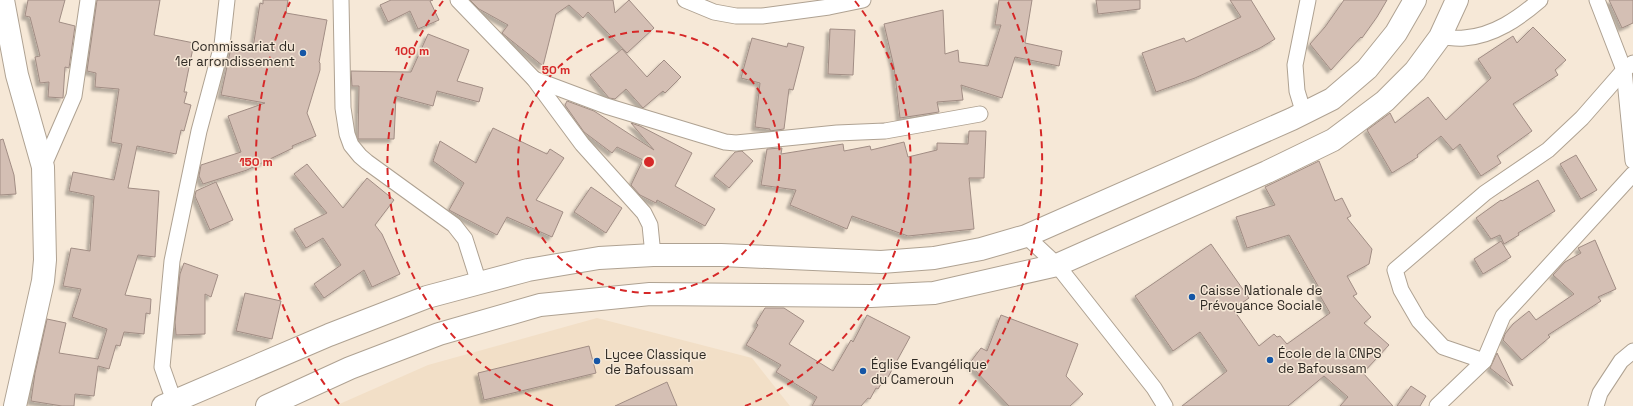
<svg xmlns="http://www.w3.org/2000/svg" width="1633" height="406" font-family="'Space Grotesk',sans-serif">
  <defs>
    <filter id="shadow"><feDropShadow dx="-3.5" dy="3.5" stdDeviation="1" flood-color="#0004"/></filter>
  </defs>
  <rect width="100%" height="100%" fill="#f6e8d7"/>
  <!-- built -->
  <path fill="#f2dfc7" d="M597,318L752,358L790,406H335L428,365Z"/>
  <!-- building -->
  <g fill="#d4bfb4" stroke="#a18d84" filter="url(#shadow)">
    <path d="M28,0H65L59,22L75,26L69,68L65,67L63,98L48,97L49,82L40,83L35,57L40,56L30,17L25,16Z"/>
    <path d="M97,0H160L154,35L194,43L184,92H187L184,103L191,105L184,131L181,130L176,154L137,146L128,188L159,191L155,257L138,255L125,295L151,299L150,314L146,313L144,334L124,332L120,346L116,345L109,369L98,366L94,396L75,394L74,406H62L31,401L35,373L47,319L66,323L59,353L98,359L107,329L72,317L81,289L63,286L71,248L90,251L94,196L69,191L73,172L114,180L122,144L111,142L119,89L95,87L96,73L87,71Z"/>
    <path d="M263,0H288L286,13L327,20L319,62L320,63V70L307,113L316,136L292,146L293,148L247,170L203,184L199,176L201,165L241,152L228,116L265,103L221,95L232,43L253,48L260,3L263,4Z"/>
    <path d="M391,0H433L430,1L439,20L418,29L410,11L388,22L380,5Z"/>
    <path d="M470,0H613L615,13L629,0L654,28L627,53L588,12L583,18L569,5L556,14L543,66L502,33L508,25L479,9Z"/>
    <path d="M999,0H1032L1025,43L1062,51L1059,66L1015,57L1002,98L961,85L963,100L937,102L939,112L900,118L894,67L884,24L943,10L945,54L958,50L959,62L988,66L1001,25H995Z"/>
    <path d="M1096,0H1140V9L1098,14Z"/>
    <path d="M1230,0H1251L1275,39L1260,48L1195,78L1156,92L1142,53L1184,38L1186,42L1241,17Z"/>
    <path d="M1344,0H1387L1377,17L1362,38L1361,37L1331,70L1310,44L1325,27Z"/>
    <path d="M1609,0H1633V23L1622,28Z"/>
    <path d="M1533,27L1566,60L1555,70L1558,75L1513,104L1532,131L1497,156L1501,163L1481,176L1460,144L1453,150L1441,136L1417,155L1418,157L1392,173L1367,130L1390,113L1395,123L1428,97L1446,120L1491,78L1478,59L1513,36L1517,43Z"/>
    <path d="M830,29L855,30L853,75L828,74Z"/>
    <path d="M428,34L469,50L457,81L483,88L479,102L437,91L433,106L396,96L394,139H358L359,86H352L351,71L411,72Z"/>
    <path d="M752,38L787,47L788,43L804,47L793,90L789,89L784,129L770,131V129L755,127L760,83L741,78Z"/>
    <path d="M622,49L647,77L664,60L681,77L665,93L663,91L643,108L626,89L615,99L609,98L590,75Z"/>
    <path d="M567,101L594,111L654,150L631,123L640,126L692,153L675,186L715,209L705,226L657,200L656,203L640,195L631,185L643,160L617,147L612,153L584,132L565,105Z"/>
    <path d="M493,128L547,154L550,149L564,158L536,200L563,212L552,237L507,217L497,235L449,210L464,183L433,161L440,141L476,163Z"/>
    <path d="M969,131H986L984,178H969L974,229L908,236L852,216L847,229L790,205L796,190L761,185L767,149L782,148L781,154L843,144L844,151L870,146L871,150L904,142L908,157L937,150V143L968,144Z"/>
    <path d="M3,139L14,175L16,194L0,195V140Z"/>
    <path d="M742,151L753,161L729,188L714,176L735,152Z"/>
    <path d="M1576,155L1597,190L1581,199L1560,164Z"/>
    <path d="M1319,161L1335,201L1342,198L1351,216L1347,218L1372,249L1369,264L1347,276L1357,294L1353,296L1371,317L1364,323L1389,345L1363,373L1393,406H1340L1348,397L1324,376L1288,406H1182L1227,371L1200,332L1173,351L1135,296L1211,244L1249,298L1233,309L1259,346L1274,334L1277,337L1280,336L1287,344L1330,313L1319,294L1322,293L1289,235L1247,248L1236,217L1275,205L1265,187Z"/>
    <path d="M307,164L343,208L367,178L394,200L375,225L382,234L400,274L372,287L364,270L324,298L314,284L341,265L323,238L306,248L294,229L327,213L294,174Z"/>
    <path d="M1538,180L1555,211L1518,233L1519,235L1504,244L1500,235L1491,239L1476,218L1501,200L1502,201Z"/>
    <path d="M216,182L233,220L210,230L195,196L196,191Z"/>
    <path d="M591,187L622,208L606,233L574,212Z"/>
    <path d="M1595,240L1616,289L1598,297L1601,301L1548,335L1550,337L1522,360L1503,340L1505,334L1513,324L1529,311L1536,320L1574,294L1553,275L1565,262L1581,253L1578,248Z"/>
    <path d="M1501,241L1511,257L1483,274L1474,259Z"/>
    <path d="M184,263L218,275L211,297L205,294V334L176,335L175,322L180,274Z"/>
    <path d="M245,293L281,301L272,339L236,331Z"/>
    <path d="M765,308H784L804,321L789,344L833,371L851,340L853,342L867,315L910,337L888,377L886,376L878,389L876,388L870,399L868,398L861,406H812L817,397L776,372L781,365L746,345L758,325L756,323Z"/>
    <path d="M1001,315L1078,344L1066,376L1083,394L1070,406H1009L969,364L981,348L987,351Z"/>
    <path d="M589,346L596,373L484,400L478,373Z"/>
    <path d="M1497,353L1513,386L1490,368Z"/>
    <path d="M667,382L677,406H615Z"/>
    <path d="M1411,386L1426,396L1420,406H1397Z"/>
  </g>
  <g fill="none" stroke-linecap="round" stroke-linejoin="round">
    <!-- street casing -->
    <g stroke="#afa292" stroke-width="17">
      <g id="street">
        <path d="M341,0L343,108L347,134L351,145L360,156L367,162L454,225L465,239L479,283"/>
        <path d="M458,0L534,79L582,144L644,213L650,225L653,255"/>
        <path d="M685,0L714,12L736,16H762L829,7L863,0"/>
        <path d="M1597,0L1624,70L1633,161"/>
        <path d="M1440,37C1448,37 1456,39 1464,38C1494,36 1519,18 1540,0"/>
        <path d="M534,79L606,106L725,142L736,143L837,133L885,131L980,114"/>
        <path d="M1304,114L1297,91L1295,65L1308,0"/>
        <path d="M43,167L74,96L88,0"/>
        <path d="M1026,236L1057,265L1154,388L1165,406"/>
        <path d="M1484,361L1443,347L1419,321L1401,290L1395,270L1485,193L1548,150L1582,118L1624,70L1633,63"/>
        <path d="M174,401L162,367L172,261L199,131L222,45L227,0"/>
        <path d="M1437,406L1484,361L1503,316L1633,174"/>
        <path d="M1596,406L1600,393L1621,361L1633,351"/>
      </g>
    </g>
    <!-- secondary casing -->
    <g stroke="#afa292" stroke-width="24">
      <path id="secondary" d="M3,0L17,75L43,167L45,260L43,281L15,406"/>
    </g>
    <!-- primary casing -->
    <g stroke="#afa292" stroke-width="24">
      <g id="primary">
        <path d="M163,406L329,335L427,297L528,270L599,258L653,255H721L881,262L934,258L981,249L1026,236L1292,119L1332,99L1367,69L1396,33L1415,0"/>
        <path d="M267,406L350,368L439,334L540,305L650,294L871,296L934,293L1057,265L1267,172L1333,140L1385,101L1415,71L1440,37L1457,0"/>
      </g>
    </g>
    <!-- street -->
    <use href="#street" stroke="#fff" stroke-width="15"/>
    <!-- secondary -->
    <use href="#secondary" stroke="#fff" stroke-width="22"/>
    <!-- primary -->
    <use href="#primary" stroke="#fff" stroke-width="22"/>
  </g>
  <!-- distance rings -->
  <g fill="none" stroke="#d62828" stroke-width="2" stroke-dasharray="7 5">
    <circle cx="649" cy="162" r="131"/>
    <path d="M553 406A262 262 0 0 1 443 1M855 1A262 262 0 0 1 745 406"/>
    <path d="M339 404A393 393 0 0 1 290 2M1008 2A393 393 0 0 1 959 404"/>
  </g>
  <!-- markers -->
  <g fill="#1556a6" stroke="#f6e8d7" stroke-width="1.5">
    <circle cx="303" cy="53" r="4"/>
    <circle cx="1192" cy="297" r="4"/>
    <circle cx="1270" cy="360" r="4"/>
    <circle cx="597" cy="361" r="4"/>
    <circle cx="863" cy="371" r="4"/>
  </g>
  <g text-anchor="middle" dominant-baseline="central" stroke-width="3" stroke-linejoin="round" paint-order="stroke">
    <!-- poi labels -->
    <g font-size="13" fill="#2f2a24" stroke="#f6e8d7" text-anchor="start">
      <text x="295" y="46" text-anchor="end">Commissariat du<tspan x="295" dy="15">1er arrondissement</tspan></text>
      <text x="1200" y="290">Caisse Nationale de<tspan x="1200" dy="15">Prévoyance Sociale</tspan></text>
      <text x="1278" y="353">École de la CNPS<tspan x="1278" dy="15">de Bafoussam</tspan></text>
      <text x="605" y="354">Lycee Classique<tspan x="605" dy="15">de Bafoussam</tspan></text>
      <text x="871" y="364">Église Evangélique<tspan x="871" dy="15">du Cameroun</tspan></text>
    </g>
  </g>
  <circle cx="649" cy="162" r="6" fill="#d62828" stroke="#f6e8d7" stroke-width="2"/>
  <g font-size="12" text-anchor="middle" font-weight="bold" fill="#d62828" stroke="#f6e8d7" stroke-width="3" stroke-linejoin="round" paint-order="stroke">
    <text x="412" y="55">100 m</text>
    <text x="556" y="74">50 m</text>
    <text x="256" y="166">150 m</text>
  </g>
</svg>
